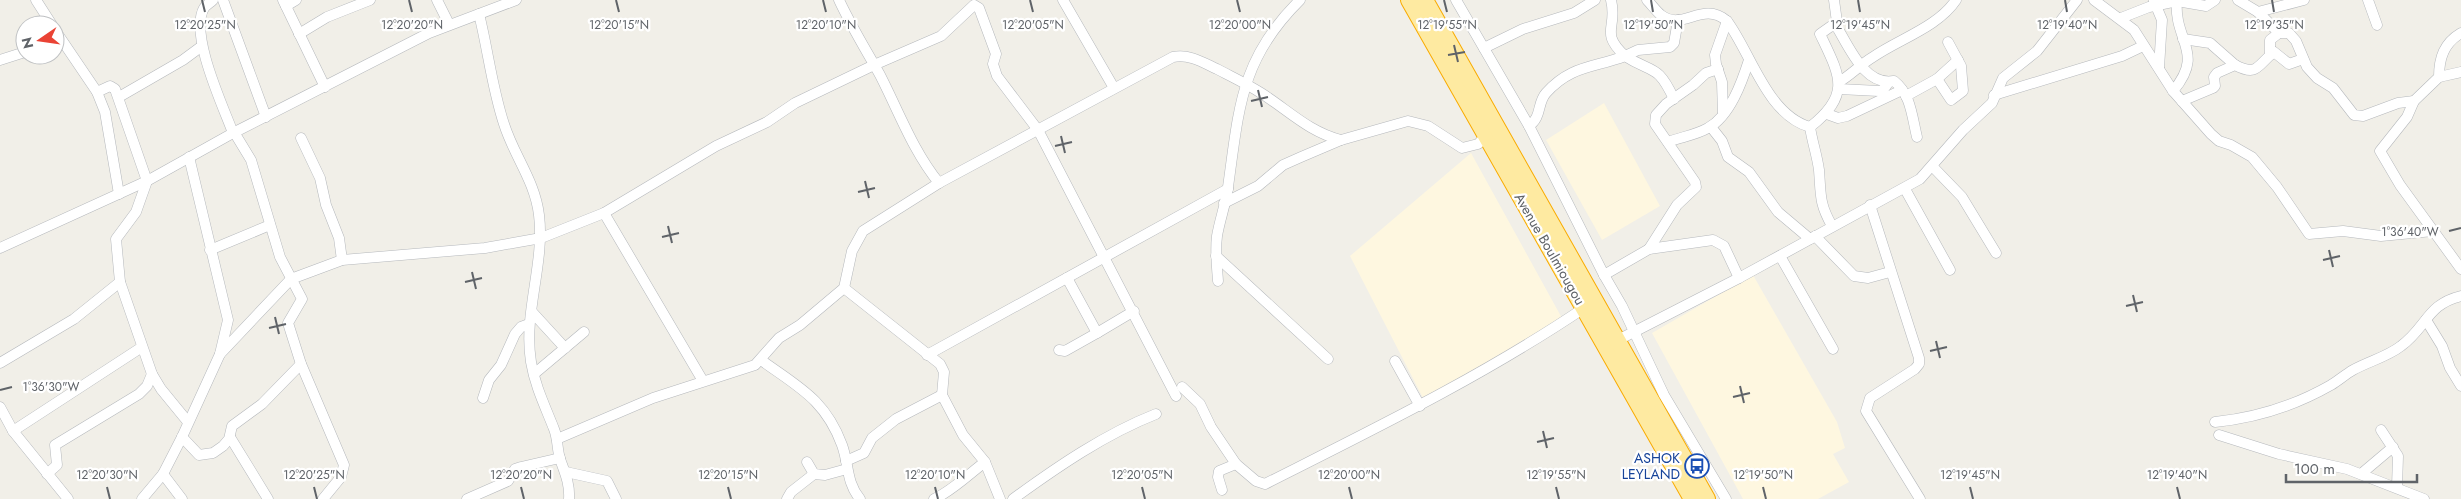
<svg xmlns="http://www.w3.org/2000/svg" width="2461" height="499" font-family="Jost,sans-serif">
  <rect width="100%" height="100%" fill="#f1efe8"/>
  <!-- commercial -->
  <g fill="#fef7e0">
    <path d="M1604,103L1660,206L1602,240L1546,140Z"/>
    <path d="M1471,153L1563,320L1423,398L1350,256Z"/>
    <path d="M1753,275L1837,422L1845,448L1833,454L1849,482L1818,499H1743L1652,333Z"/>
  </g>
  <g fill="none" stroke-linecap="round" stroke-linejoin="round">
    <!-- minor casing -->
    <g stroke="#b5b8bc" stroke-width="11">
      <g id="minor">
        <path d="M36,0L52,25"/>
        <path d="M213,0C210,3 206,5 204,8C189,34 223,106 233,133"/>
        <path d="M223,0L266,117"/>
        <path d="M283,0L325,87"/>
        <path d="M437,0L449,24"/>
        <path d="M839,0C851,26 866,50 880,75C899,112 913,151 939,183"/>
        <path d="M1063,0L1114,88"/>
        <path d="M1456,0L1529,126L1604,275L1622,306L1664,395L1726,499"/>
        <path d="M1611,0C1618,28 1599,32 1625,56L1638,50L1670,47L1674,43L1678,20"/>
        <path d="M1647,0C1652,5 1656,11 1661,15C1683,32 1702,0 1727,21C1751,53 1767,115 1810,127C1812,141 1817,155 1819,170C1821,195 1819,203 1832,226"/>
        <path d="M2094,0L2134,30L2173,91L2211,134L2219,141L2231,145L2252,157L2277,187L2309,234L2343,231L2381,236L2433,231"/>
        <path d="M2238,0L2258,12L2304,0"/>
        <path d="M2368,0L2377,25"/>
        <path d="M2154,1L2162,20L2159,68"/>
        <path d="M286,6L296,0"/>
        <path d="M2258,12L2279,33H2289L2296,41L2307,67L2317,78L2333,88L2354,115L2363,116L2398,103L2414,101"/>
        <path d="M479,14C488,50 492,88 504,124C514,156 535,181 539,215C545,264 523,313 531,362C535,386 545,406 554,429C558,439 557,449 560,459C565,473 570,484 569,499"/>
        <path d="M2121,18L2149,7L2177,1L2206,6L2215,0"/>
        <path d="M1835,24C1848,44 1864,87 1894,81C1911,94 1912,117 1917,137"/>
        <path d="M55,30L97,92L105,112L119,194"/>
        <path d="M2461,33C2444,43 2439,58 2439,77L2414,101L2407,117L2380,151L2400,185L2461,269"/>
        <path d="M299,34L327,17L370,0"/>
        <path d="M2183,39L2210,43L2235,65"/>
        <path d="M1484,48L1523,29L1574,13L1595,0"/>
        <path d="M2270,55V40L2279,33"/>
        <path d="M0,60L25,52"/>
        <path d="M2439,77L2461,72"/>
        <path d="M1937,79L1951,100L1963,91L1961,66L1948,42"/>
        <path d="M1839,82C1851,75 1861,64 1873,57C1899,39 1938,27 1956,0"/>
        <path d="M1839,89L1879,91L1883,90L1888,83"/>
        <path d="M2173,91C2206,52 2173,41 2177,0"/>
        <path d="M97,92L110,86L115,89L147,181L136,212L116,239L120,282L152,374L161,389L188,422"/>
        <path d="M1994,95L2122,56L2143,46"/>
        <path d="M1906,96L1937,79L1958,60"/>
        <path d="M119,97L183,60L202,46"/>
        <path d="M2182,101L2213,88L2215,86L2214,77L2217,73L2235,65C2258,77 2257,65 2274,52L2289,64L2303,59"/>
        <path d="M1723,113L1722,82L1716,64L1715,55L1727,21"/>
        <path d="M1827,114L1838,118L1847,116L1902,90"/>
        <path d="M1529,126C1542,117 1537,103 1546,93C1571,65 1594,68 1625,56C1653,74 1657,63 1674,99"/>
        <path d="M1711,127L1722,141L1728,157L1749,172L1778,212L1810,239"/>
        <path d="M1810,127C1852,94 1840,76 1820,34L1837,22L1834,0"/>
        <path d="M234,132L251,160L280,257L302,299L288,323L301,364L344,465L341,477L323,499"/>
        <path d="M301,138L320,178L326,205L339,238L342,260"/>
        <path d="M1668,142C1681,137 1696,135 1708,128C1730,116 1742,82 1749,60"/>
        <path d="M1933,167L1962,197L1996,253"/>
        <path d="M1905,189L1950,270"/>
        <path d="M1224,203L1258,186L1283,165L1301,157L1341,140L1408,121L1428,126L1462,148L1478,144L1485,137"/>
        <path d="M1870,205L1919,358V364L1915,369L1870,398L1866,411L1920,499"/>
        <path d="M604,213L703,381"/>
        <path d="M1815,236L1854,276L1868,278L1890,272"/>
        <path d="M0,248L147,181L233,133L429,33L516,0"/>
        <path d="M1649,249L1677,205L1696,187L1695,182L1655,124L1656,115L1666,104L1693,85L1706,73L1718,69"/>
        <path d="M210,250L270,225"/>
        <path d="M1216,256L1328,359"/>
        <path d="M1780,256L1833,349"/>
        <path d="M1604,275L1649,249L1713,240L1724,246L1739,278"/>
        <path d="M1218,281C1217,266 1215,251 1217,236C1220,219 1226,203 1228,187C1239,109 1240,59 1300,0"/>
        <path d="M844,288L940,364L944,372L942,395L963,435L985,462L1000,499"/>
        <path d="M532,312L565,348"/>
        <path d="M2426,320L2442,346L2450,368L2461,386"/>
        <path d="M1097,333L1134,311"/>
        <path d="M1618,340L1739,278L1920,179L1963,130L1992,103L2003,78L2037,51L2077,0"/>
        <path d="M1059,350L1065,351L1097,333L1067,278"/>
        <path d="M220,354L291,279L342,260L485,248L541,238L604,213L716,146L767,122L795,103L874,65L941,36L974,5L979,8L996,54L993,64L997,76L1038,130L1176,396"/>
        <path d="M927,355L1228,189"/>
        <path d="M761,360C798,387 825,399 842,445C849,464 846,482 860,499"/>
        <path d="M1395,361L1420,406"/>
        <path d="M0,363L74,319L120,282"/>
        <path d="M534,374L584,332"/>
        <path d="M1182,387L1200,404L1211,427L1236,464L1256,481L1265,484C1374,429 1483,376 1584,308"/>
        <path d="M483,398L489,380L501,365L515,334L521,327L529,324"/>
        <path d="M0,407L13,431L68,499"/>
        <path d="M2215,422C2256,418 2296,405 2331,385C2339,380 2346,374 2353,370C2369,361 2387,357 2401,346C2427,327 2427,304 2461,296"/>
        <path d="M2381,430L2398,456L2397,487"/>
        <path d="M13,431L142,347"/>
        <path d="M2219,435L2279,454L2347,469L2424,499"/>
        <path d="M182,437L199,455L213,453L223,446L229,439L232,426L262,404L301,364"/>
        <path d="M230,437L268,499"/>
        <path d="M557,439L653,398L755,365L779,338L800,325L844,288L852,251L863,231L939,183L1173,57C1190,54 1202,62 1217,69C1232,77 1247,84 1261,93C1288,110 1309,132 1341,140"/>
        <path d="M846,461L864,453L872,438L896,419L942,395"/>
        <path d="M807,462L814,474L825,475L847,469"/>
        <path d="M566,472L607,481L616,499"/>
        <path d="M47,474L57,465L55,445L139,394L147,386L152,374"/>
        <path d="M163,474L182,499"/>
        <path d="M2361,474L2393,447"/>
        <path d="M1222,490L1218,477L1219,471L1236,464"/>
        <path d="M142,499L163,474L182,437L220,354L228,320L189,157"/>
        <path d="M467,499L508,481L515,469L521,467L560,458"/>
        <path d="M787,499L791,492L814,474"/>
        <path d="M934,499C952,491 969,474 985,462"/>
        <path d="M1013,499C1057,467 1105,434 1156,414"/>
      </g>
    </g>
    <!-- trunk casing -->
    <g stroke="#f9ab00" stroke-width="18">
      <g id="trunk">
        <path d="M1409,0L1692,499"/>
        <path d="M1425,0L1707,499"/>
      </g>
    </g>
    <!-- minor -->
    <use href="#minor" stroke="#fff" stroke-width="10"/>
    <!-- trunk -->
    <use href="#trunk" stroke="#feeaa1" stroke-width="16"/>
  </g>
  <!-- ticks -->
  <path fill="none" stroke="#5f6368" stroke-width="2" d="M202,0L205,12M409,0L412,12M616,0L619,12M823,0L826,12M1030,0L1033,12M1237,0L1240,12M1444,0L1447,12M1651,0L1653,12M1858,0L1860,12M2065,0L2067,12M2272,0L2274,12M1454,45L1458,62M1448,55L1465,52M1258,90L1262,107M1251,101L1268,97M1061,136L1065,153M1055,146L1072,142M865,181L869,198M858,192L875,188M668,226L672,243M2449,231L2461,228M662,237L679,233M2329,250L2333,267M2323,260L2340,256M472,272L476,289M465,282L482,278M2133,295L2137,312M2126,306L2143,302M275,317L279,334M269,328L286,324M1936,341L1940,358M1930,351L1947,347M1740,386L1744,403M0,390L12,387M1733,397L1750,393M1543,431L1547,448M1537,442L1554,438M107,487L110,499M314,487L317,499M521,487L524,499M728,487L731,499M935,487L938,499M1142,487L1145,499M1349,487L1352,499M1556,487L1559,499M1763,487L1766,499M1970,487L1973,499M2177,487L2180,499"/>
  <!-- icons -->
  <defs>
    <g id="bus-ring" transform="scale(1.25)"><circle r="9.5" fill="#fff" stroke="#1a4fb4" stroke-width="1.5"/><path d="M-5-6H5V4H4V6H2V4H-2V6H-4V4H-5ZM-3.5-4V0h7V-4ZM-3.5 1.2v1.5H-2V1.2ZM2 1.2v1.5H3.5V1.2Z" fill="#1a4fb4"/></g>
  </defs>
  <g fill-rule="evenodd">
    <use href="#bus-ring" x="1697" y="466"/>
  </g>
  <g text-anchor="middle" dominant-baseline="central" stroke-width="4.5" stroke-linejoin="round" paint-order="stroke">
    <!-- street labels -->
    <g font-size="14" fill="#5f6368" stroke="#fff">
      <text transform="translate(1550 249) rotate(60)">Avenue Boulmiougou</text>
    </g>
    <!-- transit labels -->
    <g font-size="14" fill="#164399" stroke="#fff" text-anchor="end">
      <text x="1680" y="458">ASHOK<tspan x="1680" dy="16">LEYLAND</tspan></text>
    </g>
  </g>
  <g font-size="12" text-anchor="middle" fill="#5f6368" stroke="#fff" stroke-width="4.5" stroke-linejoin="round" paint-order="stroke">
    <text x="205" y="29">12°20'25"N</text>
    <text x="412" y="29">12°20'20"N</text>
    <text x="619" y="29">12°20'15"N</text>
    <text x="826" y="29">12°20'10"N</text>
    <text x="1033" y="29">12°20'05"N</text>
    <text x="1240" y="29">12°20'00"N</text>
    <text x="1447" y="29">12°19'55"N</text>
    <text x="1653" y="29">12°19'50"N</text>
    <text x="1860" y="29">12°19'45"N</text>
    <text x="2067" y="29">12°19'40"N</text>
    <text x="2274" y="29">12°19'35"N</text>
    <text x="2410" y="236">1°36'40"W</text>
    <text x="51" y="391">1°36'30"W</text>
    <text x="107" y="479">12°20'30"N</text>
    <text x="314" y="479">12°20'25"N</text>
    <text x="521" y="479">12°20'20"N</text>
    <text x="728" y="479">12°20'15"N</text>
    <text x="935" y="479">12°20'10"N</text>
    <text x="1142" y="479">12°20'05"N</text>
    <text x="1349" y="479">12°20'00"N</text>
    <text x="1556" y="479">12°19'55"N</text>
    <text x="1763" y="479">12°19'50"N</text>
    <text x="1970" y="479">12°19'45"N</text>
    <text x="2177" y="479">12°19'40"N</text>
  </g>
  <!-- north arrow -->
  <g transform="translate(40 40) rotate(257)"><circle r="24" fill="#ffffff" stroke="#bfc1c3"/>
  <path d="M0-4L9 19L0 12L-9 19Z" fill="#ea4335"/>
  <text y="-8" font-size="14" font-weight="bold" text-anchor="middle" fill="#5f6368">N</text>
  </g>
  <!-- scale -->
  <path d="M2286 474v8h131v-8" fill="none" stroke="#5f6368" stroke-width="2.5"/>
  <text x="2294" y="474" font-size="15" fill="#5f6368" stroke="#ffffff" stroke-width="4" paint-order="stroke">100 m</text>
</svg>
